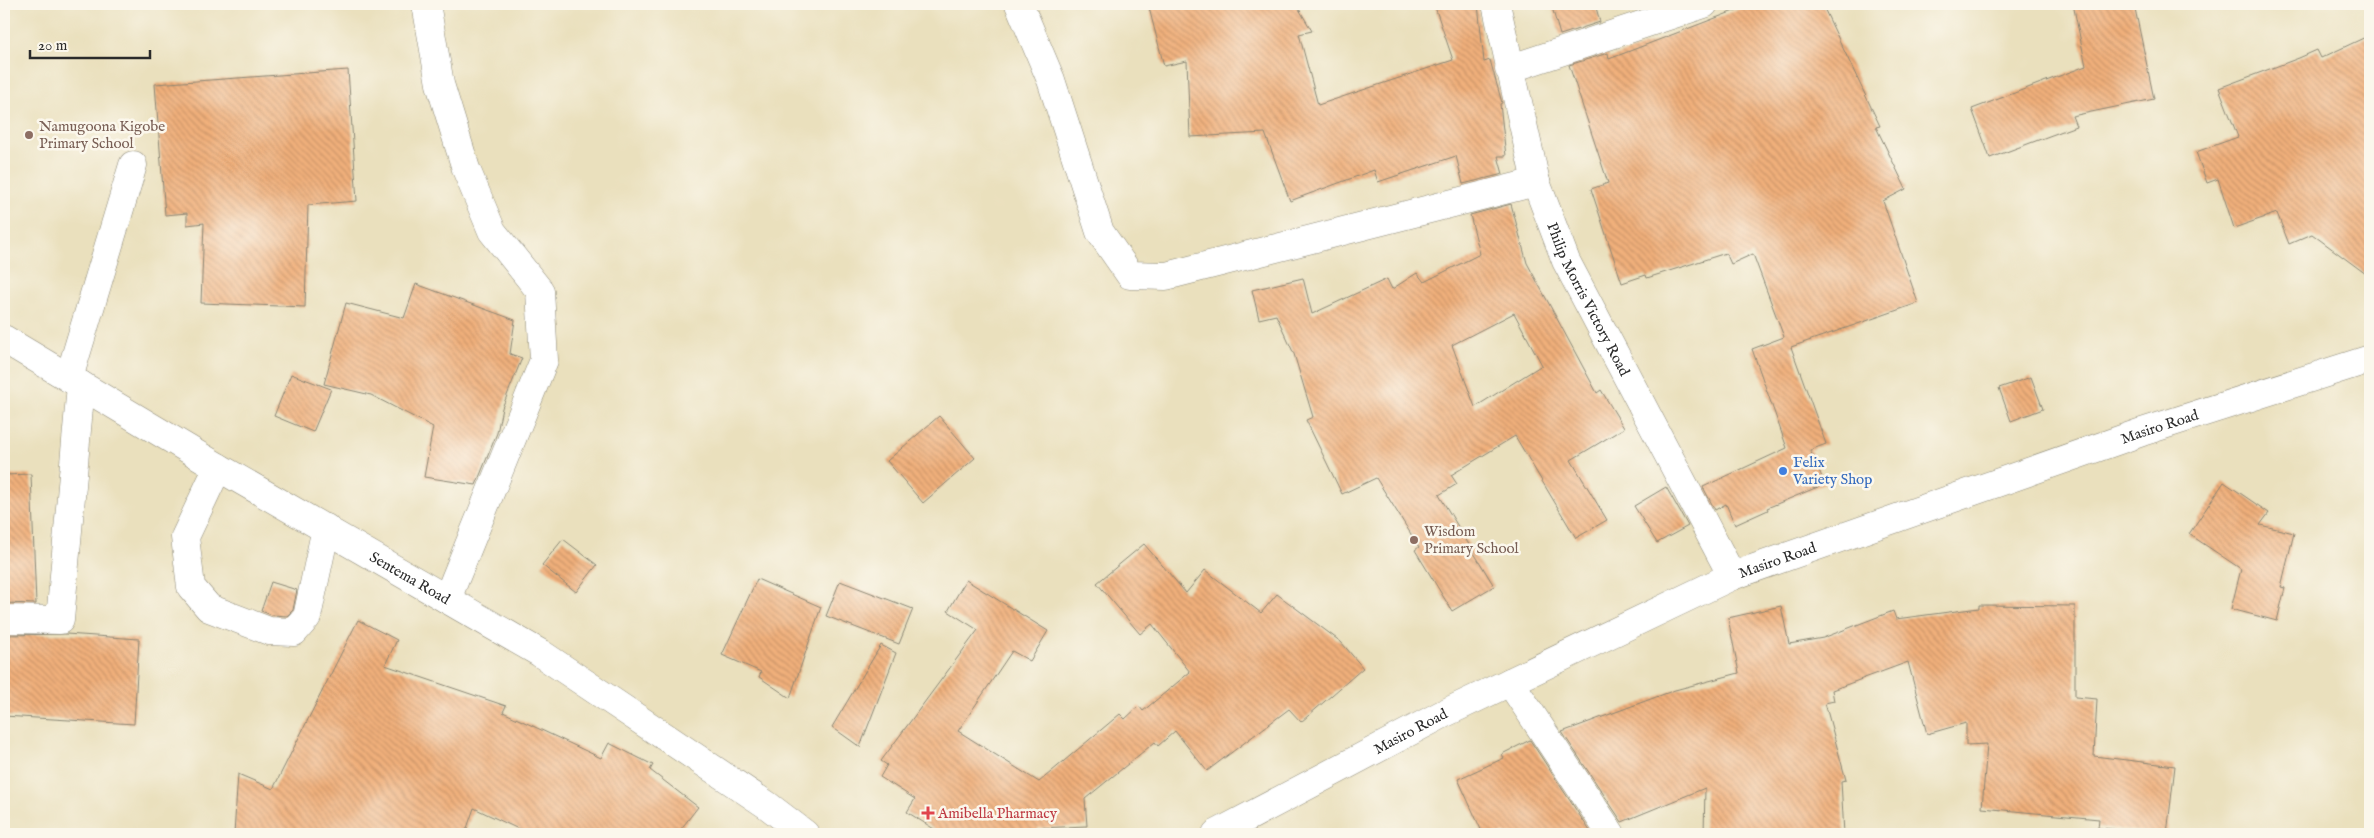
<svg xmlns="http://www.w3.org/2000/svg" width="2374" height="838" font-family="'IM FELL English',serif">
  <defs>
    <pattern id="building-back-hatch" width="6" height="6" patternUnits="userSpaceOnUse" patternTransform="scale(1.25)"><rect width="6" height="6" fill="#f1b07b"/><path d="M-1 5l2 2M0 0l6 6M5-1l2 2" fill="none" stroke="#c38f65"/></pattern>
  </defs>
  <rect width="100%" height="100%" fill="#fbf7ec"/>
  <filter id="ink" filterUnits="userSpaceOnUse"><feTurbulence type="fractalNoise" baseFrequency=".02" numOctaves="2"/><feDisplacementMap in="SourceGraphic" scale="10" xChannelSelector="R" yChannelSelector="G"/><feConvolveMatrix kernelMatrix="1 2 1 2 8 2 1 2 1" color-interpolation-filters="sRGB"/></filter>
  <filter id="wash" filterUnits="userSpaceOnUse"><feTurbulence type="fractalNoise" baseFrequency=".0096" numOctaves="4" result="noise"/><feDisplacementMap in="SourceGraphic" scale="20" xChannelSelector="R" yChannelSelector="G"/><feGaussianBlur stdDeviation="1.12" result="paint"/><feColorMatrix in="noise" values="0 0 0 0 0 0 0 0 0 0 0 0 0 0 0 0 0 1.4 0 .05"/><feComposite in="paint" operator="in"/></filter>
  <g filter="url(#wash)">
    <rect width="100%" height="100%" fill="#eae0bd"/>
    <g id="blocks">
      <!-- building -->
      <g fill="url(#building-back-hatch)" fill-rule="evenodd">
        <path d="M1148,4H1296L1312,31L1299,34L1318,105L1453,60L1434,4H1478L1484,62L1490,60L1502,103L1500,104L1506,156H1498L1503,174L1463,184L1456,156L1378,182L1374,170L1290,201L1265,133L1190,137L1187,61L1164,66Z"/>
        <path d="M1551,4H1595L1600,22L1560,35Z"/>
        <path d="M1752,4H1822L1880,126L1876,127L1906,189L1883,201L1918,303L1791,347L1826,444L1810,450L1825,484L1767,508L1768,510L1735,525L1726,504L1715,510L1703,487L1787,448L1752,349L1784,337L1753,254L1731,264L1726,253L1647,278L1646,275L1622,283L1591,189L1608,183L1569,65L1608,53L1609,59Z"/>
        <path d="M2073,4H2134L2154,99L2072,116L2076,126L1990,158L1972,109L2086,66Z"/>
        <path d="M2370,35V277L2312,234L2289,244L2277,213L2234,228L2218,179L2207,183L2196,152L2238,137L2219,88L2299,58L2317,50L2321,58Z"/>
        <path d="M348,70L357,201L308,205L305,307L201,303L204,223L187,225V213L165,215L155,84Z"/>
        <path d="M1511,204L1527,263L1597,393L1601,390L1624,428L1571,460L1607,520L1576,538L1515,436L1451,475L1457,484L1439,495L1494,586L1452,611L1415,550L1419,547L1376,478L1342,494L1306,420L1313,417L1294,354L1276,315L1259,319L1252,290L1303,278L1312,314L1387,279L1392,289L1417,273L1424,282L1480,254L1470,215ZM1514,313L1542,365L1475,407L1452,345Z"/>
        <path d="M416,284L515,320L510,354L522,358L502,408L497,433L476,485L424,477L433,427L371,395L324,384L346,303L404,318Z"/>
        <path d="M291,374L331,389L313,432L274,416Z"/>
        <path d="M2031,377L2043,409L2011,421L1999,388Z"/>
        <path d="M939,416L975,458L923,503L887,461Z"/>
        <path d="M31,474L36,604L4,603V475Z"/>
        <path d="M2224,482L2269,513L2260,525L2294,533L2281,587L2285,588L2277,621L2231,609L2241,569L2189,534Z"/>
        <path d="M1666,487L1688,526L1657,543L1634,506Z"/>
        <path d="M563,539L597,565L576,592L542,565Z"/>
        <path d="M1144,544L1186,593L1205,570L1261,613L1277,594L1341,642L1363,668L1301,722L1289,709L1207,771L1175,731L1158,746L1155,742L1085,799L1087,826L1038,828L1039,834H942L907,812L915,799L880,777L887,765L881,761L978,630L948,611L966,580L1048,631L1030,661L1012,651L958,731L1039,782L1120,714L1125,719L1139,706L1143,711L1190,672L1152,624L1140,634L1097,583Z"/>
        <path d="M757,579L821,607L790,698L759,677L761,672L722,655Z"/>
        <path d="M840,581L913,609L899,644L826,616Z"/>
        <path d="M271,582L297,590L293,610L287,616L272,615L261,611Z"/>
        <path d="M1979,605L2075,606V697L2097,699L2094,756L2175,766L2167,834L2098,828L2099,819L1982,808L1987,744L1966,745V723L1927,734L1908,662L1832,690L1834,701L1825,703L1846,780L1841,781L1844,834H1704L1705,788L1622,822L1562,732L1675,690L1739,673L1728,618L1781,606L1789,644L1823,638L1893,611L1896,619L1979,608Z"/>
        <path d="M358,620L397,640L385,665L506,706L503,712L601,758L609,743L653,765L650,770L698,807L677,834H529L474,808L465,834H234L238,774L273,789Z"/>
        <path d="M66,634L139,639L134,724L4,716V635Z"/>
        <path d="M881,645L896,653L860,747L832,727Z"/>
        <path d="M1530,740L1592,834H1483L1458,779L1504,758L1502,754Z"/>
      </g>
    </g>
  </g>
  <g filter="url(#ink)">
    <use href="#blocks" fill-opacity="0" stroke="#8a8674" stroke-width="1"/>
    <g fill="none" stroke-linecap="round" stroke-linejoin="round">
      <!-- minor casing -->
      <g stroke="#8a8674" stroke-width="29">
        <g id="minor">
          <path d="M426,4L440,84L466,169L492,231L540,291L544,360L447,599"/>
          <path d="M1019,4L1051,80L1100,232L1130,275L1166,276L1536,182"/>
          <path id="s1" d="M1496,4L1536,182L1566,261L1732,576"/>
          <path d="M1509,69L1704,4"/>
          <path d="M69,378L133,165"/>
          <path d="M218,467L185,537L191,587L209,608L269,631L294,632L307,617L326,528"/>
          <path d="M4,619L60,620L81,385"/>
          <path d="M1510,682L1611,834"/>
        </g>
      </g>
      <!-- major casing -->
      <g stroke="#8a8674" stroke-width="29">
        <g id="major">
          <path id="s2" d="M4,339L218,467L540,653L767,805L805,834"/>
          <path id="s3" d="M1216,834L1443,714L1732,576L2142,432L2370,359"/>
        </g>
      </g>
      <!-- minor -->
      <use href="#minor" stroke="#fff" stroke-width="28"/>
      <!-- major -->
      <use href="#major" stroke="#fff" stroke-width="28"/>
    </g>
  </g>
  <!-- markers -->
  <g fill="#8d6e63" stroke="#fbf7ec" stroke-width="2">
    <circle cx="29" cy="135" r="5"/>
    <circle cx="1414" cy="540" r="5"/>
  </g>
  <circle fill="#3f7fe0" stroke="#fbf7ec" stroke-width="2" cx="1783" cy="471" r="5"/>
  <path fill="#e0444e" stroke="#fbf7ec" stroke-width="2" d="M925.5 805.5h5v5h5v5h-5v5h-5v-5h-5v-5h5z"/>
  <g text-anchor="middle" dominant-baseline="central" stroke-width="5" stroke-linejoin="round" paint-order="stroke">
    <!-- education labels -->
    <g font-size="15" fill="#785e54" stroke="#fbf7ec" text-anchor="start">
      <text x="39" y="126">Namugoona Kigobe<tspan x="39" dy="17">Primary School</tspan></text>
      <text x="1424" y="531">Wisdom<tspan x="1424" dy="17">Primary School</tspan></text>
    </g>
    <!-- street labels -->
    <g font-size="15" fill="#2b2b2b" stroke="#fbf7ec">
      <text stroke="none"><textPath href="#s1" startOffset="311">Philip Morris Victory Road</textPath></text>
      <text stroke="none"><textPath href="#s3" startOffset="1030">Masiro Road</textPath></text>
      <text stroke="none"><textPath href="#s3" startOffset="625">Masiro Road</textPath></text>
      <text stroke="none"><textPath href="#s2" startOffset="471">Sentema Road</textPath></text>
      <text stroke="none"><textPath href="#s3" startOffset="220">Masiro Road</textPath></text>
    </g>
    <!-- shop labels -->
    <g font-size="15" fill="#366cbe" stroke="#fbf7ec" text-anchor="start">
      <text x="1793" y="462">Felix<tspan x="1793" dy="17">Variety Shop</tspan></text>
    </g>
    <!-- health labels -->
    <g font-size="15" fill="#be3a42" stroke="#fbf7ec" text-anchor="start">
      <text x="938" y="813">Amibella Pharmacy</text>
    </g>
  </g>
  <!-- margin -->
  <rect width="2374" height="838" fill="none" stroke="#fbf7ec" stroke-width="20"/>
  <!-- scale -->
  <path d="M30 50v8h120v-8" fill="none" stroke="#2b2b2b" stroke-width="2.5"/>
  <text x="38" y="50" font-size="15" fill="#2b2b2b" stroke="#fbf7ec" stroke-width="4" paint-order="stroke">20 m</text>
</svg>
